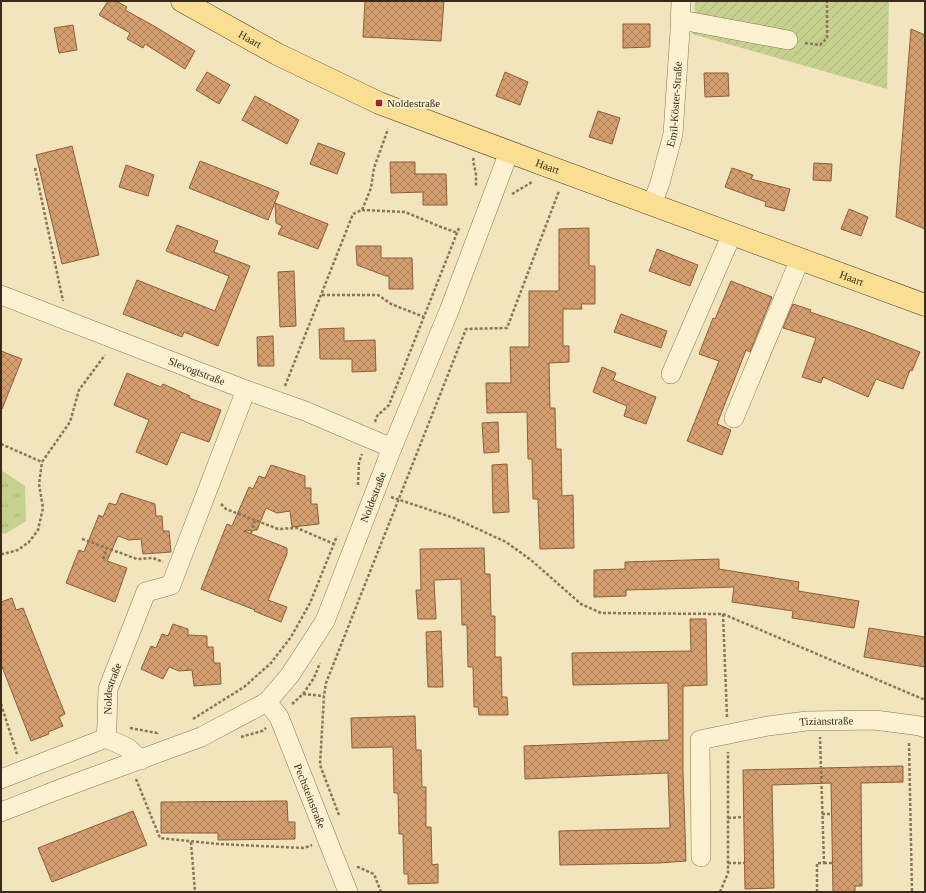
<svg xmlns="http://www.w3.org/2000/svg" width="926" height="893" font-family="'Times New Roman',serif">
  <defs>
    <pattern id="grass-tufts" width="24" height="20" patternUnits="userSpaceOnUse"><rect width="24" height="20" fill="#c6d190"/><path d="M3 7l-1-3M5 7V3M7 7l1-3M15 17l-1-3M17 17v-4M19 17l1-3" fill="none" stroke="#abb47c"/></pattern>
    <pattern id="garden-furrows" width="10" height="10" patternUnits="userSpaceOnUse"><rect width="10" height="10" fill="#c6d190"/><path d="M-1 1l2-2M0 10L10 0M9 11l2-2" fill="none" stroke="#abb47c"/></pattern>
    <pattern id="building-cross-hatch" width="8" height="8" patternUnits="userSpaceOnUse"><rect width="8" height="8" fill="#d49e6f"/><path d="M0 0l8 8M0 8l8-8" fill="none" stroke="#ad815a"/></pattern>
  </defs>
  <rect width="100%" height="100%" fill="#f2e5bd"/>
  <!-- grass -->
  <path fill="url(#grass-tufts)" d="M1,470L25,486L26,521L5,534L1,533Z"/>
  <!-- garden -->
  <path fill="url(#garden-furrows)" d="M695,1H889L887,89L692,34L694,23Z"/>
  <!-- building -->
  <g fill="url(#building-cross-hatch)" stroke="#8d5e38">
    <path d="M108,1H116L127,7L125,10L154,26L195,51L185,69L145,44L143,48L127,39L130,33L99,15Z"/>
    <path d="M365,1H444L441,41L363,37Z"/>
    <path d="M623,24H650V47L623,48Z"/>
    <path d="M73,25L77,50L59,53L54,28Z"/>
    <path d="M911,29L925,35V229L896,217Z"/>
    <path d="M207,72L230,85L219,104L196,90Z"/>
    <path d="M505,72L528,82L520,105L496,96Z"/>
    <path d="M704,73H728L729,96L705,97Z"/>
    <path d="M255,96L299,120L287,144L242,120Z"/>
    <path d="M598,111L620,118L612,144L589,137Z"/>
    <path d="M318,143L345,153L337,174L310,164Z"/>
    <path d="M72,146L99,255L62,264L36,155Z"/>
    <path d="M200,161L279,192L268,220L189,188Z"/>
    <path d="M390,162H415V174H446L447,205H423V192L391,193Z"/>
    <path d="M814,163L832,164L831,181L813,180Z"/>
    <path d="M126,165L154,175L148,196L119,187Z"/>
    <path d="M732,168L753,175L751,179L790,189L784,211L765,206L766,202L725,187Z"/>
    <path d="M275,203L328,224L318,249L278,234L282,226L276,223Z"/>
    <path d="M849,209L868,217L861,236L841,229Z"/>
    <path d="M177,225L218,241L214,252L250,266L218,346L184,332L182,337L123,314L137,280L215,311L229,276L166,251Z"/>
    <path d="M589,228V266H595V304H581L582,309H563V346H569V362L549,363L550,408H555L556,449H561L562,496L573,495L574,548L540,549L538,499H533L532,459H528L527,412L487,413L486,383H511L510,347H529V291H559V229Z"/>
    <path d="M356,246H381V258H412L413,289H389V276H386L357,265Z"/>
    <path d="M657,249L698,265L690,286L649,271Z"/>
    <path d="M294,271L296,326L280,327L278,272Z"/>
    <path d="M731,281L772,297L750,352L746,350L717,424L731,430L722,455L687,441L719,361L699,354L713,318L715,319Z"/>
    <path d="M793,304L811,310L810,312L860,329L920,352L912,371L910,370L903,389L876,379L868,397L823,377L821,383L802,377L816,338L783,328Z"/>
    <path d="M621,314L667,331L661,348L614,332Z"/>
    <path d="M344,328V341L375,340L376,371L352,372V359H320L319,329Z"/>
    <path d="M273,336L274,366H258L257,337Z"/>
    <path d="M1,351L22,359L2,409H1Z"/>
    <path d="M602,367L616,373L613,380L656,397L646,424L624,416L627,406L593,392Z"/>
    <path d="M127,373L161,387L163,384L190,396L189,398L221,410L209,442L181,432L167,465L136,452L149,420L114,405Z"/>
    <path d="M498,422L499,452L484,453L482,423Z"/>
    <path d="M507,464L509,512L493,513L492,465Z"/>
    <path d="M271,465L305,476V488H311V504H317L319,524L292,527L290,511L277,513L266,508L257,530L244,531L287,548V554L268,600L287,607L281,622L254,611L255,610L201,589L227,524L232,526L249,487L253,489L259,476L265,478Z"/>
    <path d="M121,493L155,504L156,516H162L163,531H169L171,552L143,554L141,539L129,540L118,536L107,561L127,568L115,602L66,583L79,550L84,552L99,515L103,517L109,503L116,505Z"/>
    <path d="M484,548L485,574H490L491,616H495V657H501L502,697H507L508,715H479L478,707H474L473,667H468L467,625H462L461,579L434,580L436,619H418L416,590H421L420,549Z"/>
    <path d="M719,559V569L799,582L798,591L859,601L854,628L792,618L793,611L732,602L734,587L626,590V596L594,597V570L625,569V562Z"/>
    <path d="M12,598L16,610L23,608L65,714L59,717L63,726L48,732L49,734L31,741L1,664V602Z"/>
    <path d="M690,619H706L707,685L683,686V771L686,861L659,863L560,865L559,831L670,828L668,773L525,779L524,746L669,740L668,683L573,685L572,653L691,651Z"/>
    <path d="M173,624L188,629V635L207,636V647H213L214,663H220L221,684L194,686L192,670L179,671L169,667L163,679L141,669L151,646L156,648L162,634L168,636Z"/>
    <path d="M869,628L925,637V667L864,657Z"/>
    <path d="M441,631L443,687H428L426,632Z"/>
    <path d="M415,716L416,750H421L422,787H426V827H431L432,865L438,864V883L408,884V874H404L403,834H399L398,793H394L393,747L352,748L351,718Z"/>
    <path d="M903,766V782L861,783L862,886H855V892H833L831,783L772,785L774,888L745,889L743,770Z"/>
    <path d="M287,801L288,822H295V839L218,840V833H161V802Z"/>
    <path d="M133,811L147,845L52,882L38,848Z"/>
  </g>
  <g fill="none" stroke-linecap="round" stroke-linejoin="round">
    <!-- minor casing -->
    <g stroke="#8c7555" stroke-width="20">
      <g id="minor">
        <path d="M681,20L788,40"/>
        <path id="s1" d="M652,205L660,183L673,134L680,31L681,1"/>
        <path id="s2" d="M1,295L246,390L305,411L392,448"/>
        <path d="M671,374L732,234"/>
        <path d="M734,418L800,259"/>
        <path id="s3" d="M267,702L279,717L348,892"/>
        <path id="s4" d="M106,738L107,724L108,689L146,592L171,585L246,390"/>
        <path d="M1,779L106,738L128,748L141,760"/>
        <path id="s5" d="M1,812L60,789L201,737L267,702L290,675L325,621L392,448L449,311L509,152"/>
        <path id="s6" d="M701,857L700,740L768,726L807,721L875,720L920,726L925,728"/>
      </g>
    </g>
    <!-- major casing -->
    <g stroke="#59422a" stroke-width="23">
      <g id="major">
        <path id="s7" d="M182,1L277,54L379,103L539,163L925,305"/>
      </g>
    </g>
    <!-- path -->
    <g stroke="#8c7555" stroke-width="2.5" stroke-dasharray="3 2" stroke-linecap="butt">
      <path d="M805,43L820,45L827,38V1"/>
      <path d="M474,158L473,160L476,174V186"/>
      <path d="M35,168L63,301"/>
      <path d="M512,194L532,182"/>
      <path d="M362,210L405,212L441,227L458,233"/>
      <path d="M322,295H378L391,304L424,317"/>
      <path d="M285,386L353,214L362,210L371,188L374,168L388,129"/>
      <path d="M375,422L377,416L389,405L459,228"/>
      <path d="M1,444L42,462L70,422L79,390L105,355"/>
      <path d="M358,485L359,462L362,454"/>
      <path d="M391,497L454,518L506,542L531,560L581,604L601,613L723,614L727,717"/>
      <path d="M221,504L226,509L278,529L297,528L334,544"/>
      <path d="M251,533L255,520"/>
      <path d="M82,539L137,559L153,558L163,562"/>
      <path d="M1,554H3L18,550L29,542L38,530L43,508L39,484L42,462"/>
      <path d="M103,559L107,548"/>
      <path d="M723,614L925,700"/>
      <path d="M303,694L324,696"/>
      <path d="M1,704L17,754"/>
      <path d="M292,704L303,694L314,678L320,663"/>
      <path d="M193,719L244,687L271,663L291,637L310,603L337,536"/>
      <path d="M130,728L157,733L158,732"/>
      <path d="M241,737L262,731L266,728"/>
      <path d="M909,743L912,892"/>
      <path d="M136,779L160,838L218,844L304,848L312,845"/>
      <path d="M822,814H831"/>
      <path d="M339,815L320,765L324,696L326,683L466,329L507,328L559,191"/>
      <path d="M728,818L743,817"/>
      <path d="M191,842L195,892"/>
      <path d="M728,863H744"/>
      <path d="M824,863H832"/>
      <path d="M358,866V867L374,874L381,892"/>
      <path d="M720,892L728,873V752"/>
      <path d="M817,892V863H824L820,737"/>
    </g>
    <!-- minor -->
    <use href="#minor" stroke="#fcf1d1" stroke-width="19"/>
    <!-- major -->
    <use href="#major" stroke="#fade91" stroke-width="22"/>
  </g>
  <!-- markers -->
  <rect fill="#a0251f" stroke="#f9eecd" stroke-width="1.5" x="375" y="99" width="8" height="8" rx="2"/>
  <g text-anchor="middle" dominant-baseline="central" stroke-width="3.5" stroke-linejoin="round" paint-order="stroke">
    <!-- street labels -->
    <g font-size="11" fill="#392b1b" stroke="#f9eecd">
      <text stroke="none"><textPath href="#s7" startOffset="78">Haart</textPath></text>
      <text stroke="none"><textPath href="#s1" startOffset="104">Emil-Köster-Straße</textPath></text>
      <text stroke="none"><textPath href="#s7" startOffset="402">Haart</textPath></text>
      <text stroke="none"><textPath href="#s7" startOffset="726">Haart</textPath></text>
      <text stroke="none"><textPath href="#s2" startOffset="210">Slevogtstraße</textPath></text>
      <text stroke="none"><textPath href="#s5" startOffset="521">Noldestraße</textPath></text>
      <text stroke="none"><textPath href="#s4" startOffset="50">Noldestraße</textPath></text>
      <text stroke="none"><textPath href="#s6" startOffset="245">Tizianstraße</textPath></text>
      <text stroke="none"><textPath href="#s3" startOffset="104">Pechsteinstraße</textPath></text>
    </g>
    <!-- poi labels -->
    <g font-size="11" fill="#392b1b" stroke="#f9eecd" text-anchor="start">
      <text x="387" y="103">Noldestraße</text>
    </g>
  </g>
  <!-- border -->
  <rect width="926" height="893" fill="none" stroke="#392b1b" stroke-width="4"/>
</svg>
